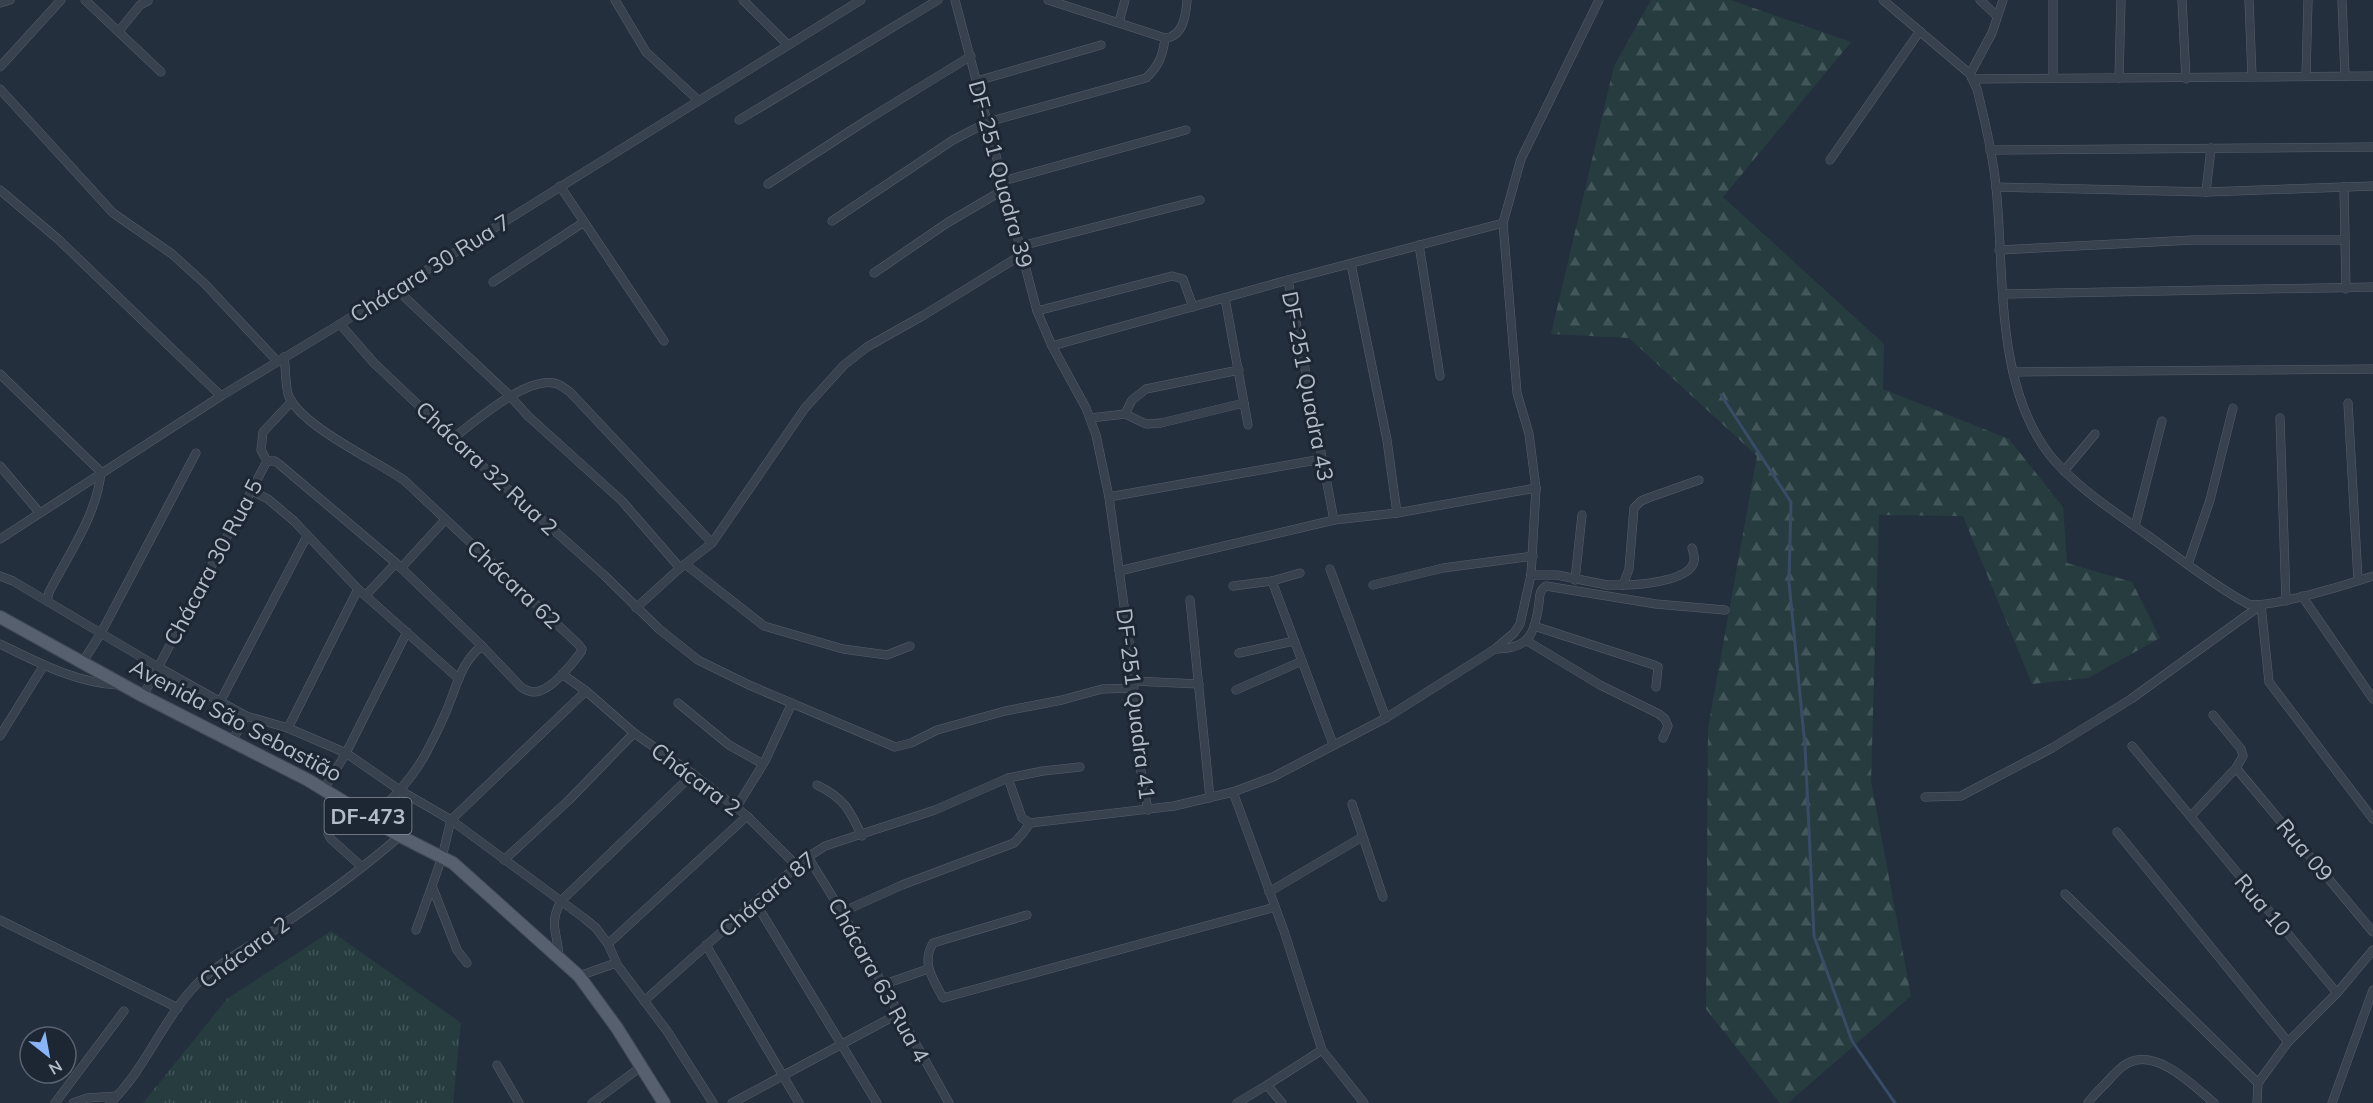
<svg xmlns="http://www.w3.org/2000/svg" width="2373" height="1103" font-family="Mulish,sans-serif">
  <defs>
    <pattern id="grass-tufts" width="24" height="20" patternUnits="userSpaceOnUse" patternTransform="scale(1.5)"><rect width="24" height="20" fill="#263c3f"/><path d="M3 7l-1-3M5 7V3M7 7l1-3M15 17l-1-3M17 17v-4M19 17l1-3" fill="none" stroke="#435659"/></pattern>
    <pattern id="forest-firs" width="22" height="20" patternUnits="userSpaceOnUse" patternTransform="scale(1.5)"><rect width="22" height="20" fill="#263c3f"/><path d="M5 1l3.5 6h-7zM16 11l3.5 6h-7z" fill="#435659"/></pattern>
  </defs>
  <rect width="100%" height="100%" fill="#242f3e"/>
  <!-- grass -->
  <path fill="url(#grass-tufts)" d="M331,931L461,1023L453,1103H143L227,999Z"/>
  <!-- forest -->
  <path fill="url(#forest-firs)" d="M1651,0H1731L1851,42L1723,197L1884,344L1883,389L2009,439L2063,507L2067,563L2132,582L2160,638L2088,678L2032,684L1963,516L1879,515L1871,781L1911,996L1788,1103H1780L1706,1009L1708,728L1757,456L1629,338L1551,334L1614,66Z"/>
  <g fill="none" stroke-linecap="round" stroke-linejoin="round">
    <!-- stream -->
    <path stroke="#394c67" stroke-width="3" d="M1721,395L1791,502L1789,582L1805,746L1814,936L1852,1041L1895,1103"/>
    <!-- street casing -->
    <g stroke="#565f6c" stroke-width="9">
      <g id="street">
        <path d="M85,0L161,72"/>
        <path d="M615,0L646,52L698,100"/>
        <path d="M743,0L788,45"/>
        <path d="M955,0L1037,311L1052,346L1086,408L1096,435L1109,497L1129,642L1140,766L1148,810"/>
        <path d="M1048,0L1165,38C1183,37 1186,15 1187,0"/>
        <path d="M1883,0L1970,74L1977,89C1985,121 1993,154 1996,187C2005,272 1994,382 2049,454C2073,485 2115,512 2147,535C2178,557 2214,586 2248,604C2269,609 2349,584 2373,576"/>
        <path d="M1980,0L1997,16"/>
        <path d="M2053,0V78"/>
        <path d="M2182,0L2186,79"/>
        <path d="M2249,0L2252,76"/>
        <path d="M2342,0L2345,76"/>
        <path d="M0,3L10,0"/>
        <path d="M1119,22L1125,0"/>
        <path d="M119,31L140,5L148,1"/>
        <path d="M0,67L61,0"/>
        <path d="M1970,74L1992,33L2003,0"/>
        <path d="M2306,76L2308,0"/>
        <path d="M2119,78L2121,0"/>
        <path d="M1972,79L2373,76"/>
        <path d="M977,81L1101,45"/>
        <path d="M0,89L113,213L172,254L205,284L277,361"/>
        <path d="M739,120L938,0"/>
        <path d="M1990,150L2373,147"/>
        <path d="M1830,160L1920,31"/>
        <path d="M1003,181L1186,130"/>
        <path d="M768,184L870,118L971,56"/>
        <path d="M560,186L664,341"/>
        <path d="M1996,187L2206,192L2373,186"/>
        <path d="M2344,187L2346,289"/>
        <path d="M0,190L58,239L221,396"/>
        <path d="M2206,192L2211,148"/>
        <path d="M832,221L953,140L988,122L1146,78C1159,66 1163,55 1165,38"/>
        <path d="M1419,245L1440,376"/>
        <path d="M1021,246L1200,200"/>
        <path d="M1999,250L2193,240H2344"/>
        <path d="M1351,264L1387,440L1397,513"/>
        <path d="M874,273L947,223L1005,189"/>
        <path d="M1288,280L1334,520"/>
        <path d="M493,282L584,222"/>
        <path d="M396,289L510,396L528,416L622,501L680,568"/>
        <path d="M2003,294L2373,287"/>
        <path d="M1225,298L1248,425"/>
        <path d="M1037,311L1172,276L1183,279L1193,307"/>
        <path d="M340,324L374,363L492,475L604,575L659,629L698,660L749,685L895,747L911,743L937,730L1005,711L1062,700L1102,689L1134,688"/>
        <path d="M1052,346L1288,280L1503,223"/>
        <path d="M2013,372L2373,369"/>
        <path d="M0,374L101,472C97,515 68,555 49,592L47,601"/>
        <path d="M2348,403L2358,580"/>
        <path d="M1125,414L1132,400L1146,389L1239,370"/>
        <path d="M1090,418L1125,414L1146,424L1161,423L1244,403"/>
        <path d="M2280,418L2286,601"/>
        <path d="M453,438C476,421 524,378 554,383C560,384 565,389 570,392L712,543"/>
        <path d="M267,461H275L279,464L396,563L482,646L521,687C526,690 529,692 534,692C550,692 572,664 581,652L582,649L578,644L405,481C377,461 298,425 288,394C285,382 286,369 284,357"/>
        <path d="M267,461L261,450L263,432L292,401"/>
        <path d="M0,466L39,512"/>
        <path d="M2064,471L2095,434"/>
        <path d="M252,491L268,499L294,521L358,589L459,679"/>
        <path d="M1109,497L1322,459"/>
        <path d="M2135,526L2162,421"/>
        <path d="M0,539L221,396L340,324L861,0"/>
        <path d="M685,564L764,626L843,649L887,655L910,646"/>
        <path d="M2188,564L2210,500L2233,408"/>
        <path d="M401,568L445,520"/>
        <path d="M1330,569L1386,718"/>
        <path d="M1119,571L1334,520L1397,513L1536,488"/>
        <path d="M1531,575H1557L1607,585H1623L1629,569L1634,508L1641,501L1648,498L1699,480"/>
        <path d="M0,576L13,581L158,667L246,716L288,728L346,753L401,791L451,820L584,918L596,928L608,944L618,966L667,1031L713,1103"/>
        <path d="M1575,580L1582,515"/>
        <path d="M1272,581L1333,744"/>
        <path d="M1373,585L1443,568L1533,556"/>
        <path d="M1623,585C1639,585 1683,581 1692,566C1696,560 1694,555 1692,548"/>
        <path d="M1233,586L1272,581L1300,573"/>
        <path d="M366,595L396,563"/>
        <path d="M2302,596L2373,699"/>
        <path d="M1190,600L1210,798"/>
        <path d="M636,608L680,568L712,543L805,408L844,365L867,347L924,315L1023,254"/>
        <path d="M1534,626L1654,665L1658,667L1656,687"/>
        <path d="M1527,641L1600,685L1659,714L1665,719L1668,726L1663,738"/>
        <path d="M0,644C37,662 76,683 118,685"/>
        <path d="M1495,649C1529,649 1535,634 1539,603C1540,595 1539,591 1546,586L1656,604L1725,610"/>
        <path d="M1239,653L1294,641"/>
        <path d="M82,663L101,633L196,453"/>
        <path d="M562,674L586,691L634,733L693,774L747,816L797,866"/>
        <path d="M1133,681L1199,684"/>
        <path d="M1236,690L1302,661"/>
        <path d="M143,696L267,461"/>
        <path d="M220,702L307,536"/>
        <path d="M678,703L729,745L763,764"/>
        <path d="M288,728L358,589"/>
        <path d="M0,736L44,665"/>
        <path d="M232,741L246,716"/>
        <path d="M2132,746L2337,993"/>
        <path d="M2236,768L2373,932"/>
        <path d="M817,785C844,798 849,809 862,836"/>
        <path d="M324,789L346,753L407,632"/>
        <path d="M1233,792L1284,931L1322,1050L1364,1103"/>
        <path d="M1925,797L1961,796L2052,748L2131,699L2261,605L2269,682L2373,819"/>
        <path d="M340,799L328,834L331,839L362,867"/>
        <path d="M1352,804L1383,897"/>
        <path d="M736,808L765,761L792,703"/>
        <path d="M2191,816L2236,768L2243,756L2241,749L2213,715"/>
        <path d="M372,819C392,799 411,780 425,755C432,742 439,728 445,714C456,690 460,662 482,646"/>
        <path d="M451,820L586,691"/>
        <path d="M451,820L442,857L432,886L457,950L467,963"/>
        <path d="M1030,823L1174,806L1233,792L1273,777L1386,718L1495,649L1514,633L1520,624L1531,575L1536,488L1529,434L1517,393L1503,223L1521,159L1599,0"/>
        <path d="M2117,832L2288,1042"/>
        <path d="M808,857L842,912L949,1103"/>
        <path d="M504,860L569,800L634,733"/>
        <path d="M1269,892L1362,837"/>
        <path d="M2065,894L2258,1083"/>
        <path d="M755,902L877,1103"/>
        <path d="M842,912L902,885L1014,843L1023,833L1030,823L1022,818L1008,778"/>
        <path d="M1027,915L933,943C921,963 933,979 943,998L1275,907"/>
        <path d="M0,920L178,1008"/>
        <path d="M416,930L432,886"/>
        <path d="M608,944L747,816"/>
        <path d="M706,945L799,1103"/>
        <path d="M559,957C558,933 548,925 561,901L693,774"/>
        <path d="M579,976L616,963"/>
        <path d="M882,985L928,969"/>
        <path d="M644,1001L755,902L808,857L825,846L935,810L1008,778L1043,771L1080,767"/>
        <path d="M497,1065L519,1103"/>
        <path d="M1267,1085L1322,1050"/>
        <path d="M55,1103L124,1011"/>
        <path d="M73,1103L87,1098L117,1096"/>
        <path d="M110,1103C148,1067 164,1014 203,978C226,958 254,944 279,927C321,899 362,869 400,836"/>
        <path d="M592,1103L642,1066"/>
        <path d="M732,1103L898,1014"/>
        <path d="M1237,1103L1267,1085L1282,1103"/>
        <path d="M2088,1103C2093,1095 2100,1089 2107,1082C2113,1075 2120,1067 2128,1063C2157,1048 2194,1086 2214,1103"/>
        <path d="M2257,1103L2258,1083L2288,1042L2337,993L2373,950"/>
        <path d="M2332,1103L2373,990"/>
      </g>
    </g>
    <!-- primary casing -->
    <g stroke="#414a57" stroke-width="14">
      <path id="primary" d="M0,617L143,696L308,780L400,836L453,863L579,976L617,1028L664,1103"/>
    </g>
    <!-- street -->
    <use href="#street" stroke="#38414e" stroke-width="8"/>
    <!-- primary -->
    <use href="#primary" stroke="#56606e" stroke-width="12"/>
  </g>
  <g text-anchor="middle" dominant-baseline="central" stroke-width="6" stroke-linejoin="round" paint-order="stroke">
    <!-- shield labels -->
    <rect fill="#1d2633" stroke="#878f9c" stroke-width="1.5" x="324.5" y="798" width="87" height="36" rx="4.5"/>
    <g font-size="21" font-weight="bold" fill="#b4bcc9">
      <text x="368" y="816">DF-473</text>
    </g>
    <!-- street labels -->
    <g font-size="22" fill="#b4bcc9" stroke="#1d2633">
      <text transform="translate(1001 174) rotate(75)">DF-251 Quadra 39</text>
      <text transform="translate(430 268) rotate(-32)">Chácara 30 Rua 7</text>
      <text transform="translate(1308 386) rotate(79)">DF-251 Quadra 43</text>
      <text transform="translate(487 468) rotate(43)">Chácara 32 Rua 2</text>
      <text transform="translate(213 562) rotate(-62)">Chácara 30 Rua 5</text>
      <text transform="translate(514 584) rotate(43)">Chácara 62</text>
      <text transform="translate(1136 704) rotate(83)">DF-251 Quadra 41</text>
      <text transform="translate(236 720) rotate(28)">Avenida São Sebastião</text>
      <text transform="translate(696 779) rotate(37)">Chácara 2</text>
      <text transform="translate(2305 850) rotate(50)">Rua 09</text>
      <text transform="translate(767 894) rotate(-40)">Chácara 87</text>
      <text transform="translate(2263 905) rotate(50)">Rua 10</text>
      <text transform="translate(244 952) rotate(-36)">Chácara 2</text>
      <text transform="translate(879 980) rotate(61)">Chácara 63 Rua 4</text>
    </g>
  </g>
  <!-- north arrow -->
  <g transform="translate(48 1055) rotate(149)"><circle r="28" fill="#1d2633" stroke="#59626f" stroke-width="1.5"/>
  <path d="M0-4.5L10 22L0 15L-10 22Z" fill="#8ab4f8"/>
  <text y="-9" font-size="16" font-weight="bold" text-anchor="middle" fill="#b4bcc9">N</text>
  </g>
</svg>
